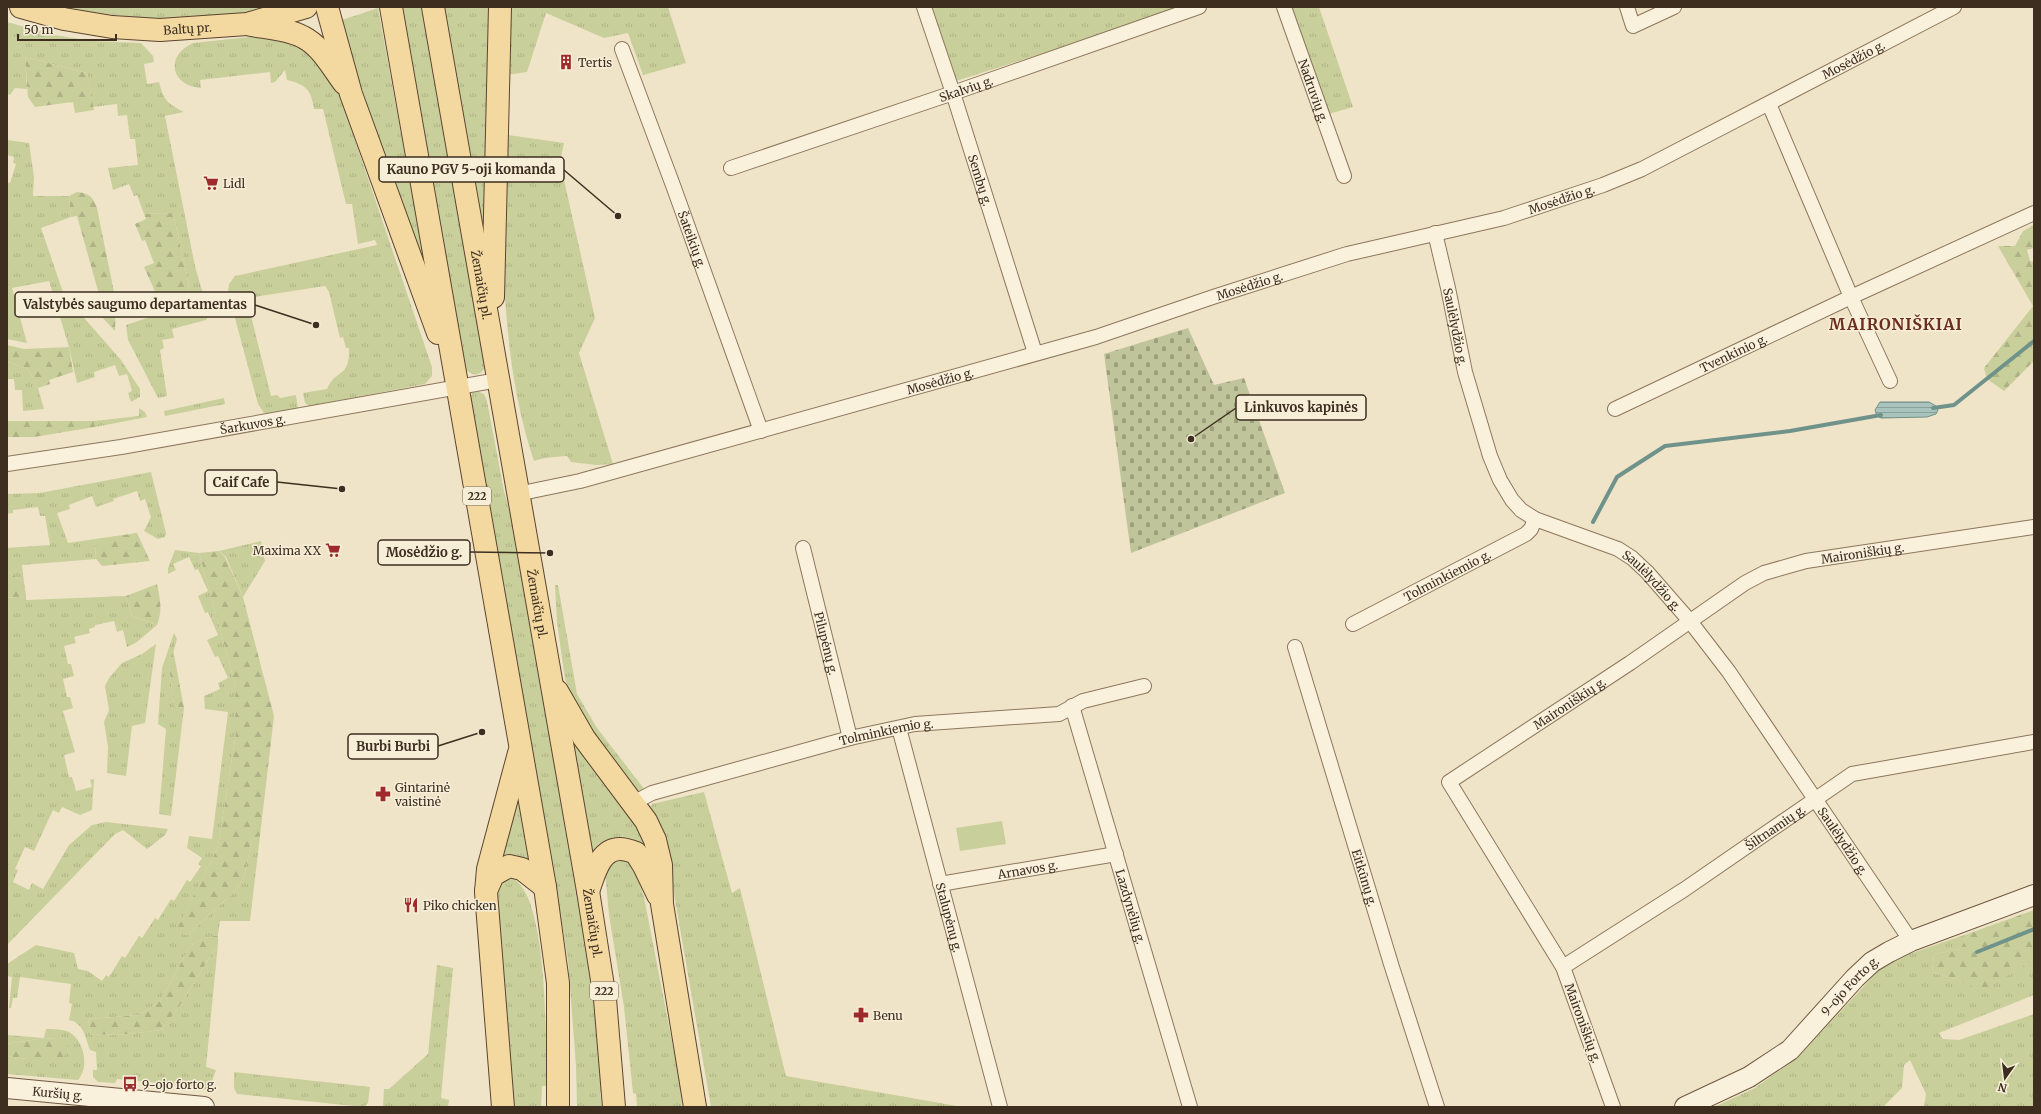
<svg xmlns="http://www.w3.org/2000/svg" width="2041" height="1114" font-family="Merriweather,serif">
  <defs>
    <pattern id="grass-tufts" width="24" height="20" patternUnits="userSpaceOnUse"><rect width="24" height="20" fill="#c9cf9b"/><path d="M3 7l-1-3M5 7V3M7 7l1-3M15 17l-1-3M17 17v-4M19 17l1-3" fill="none" stroke="#aeb285"/></pattern>
    <pattern id="forest-firs" width="22" height="20" patternUnits="userSpaceOnUse"><rect width="22" height="20" fill="#c9cf9b"/><path d="M5 1l3.5 6h-7zM16 11l3.5 6h-7z" fill="#aeb285"/></pattern>
    <pattern id="cemetery-stones" width="16" height="16" patternUnits="userSpaceOnUse"><rect width="16" height="16" fill="#bfc49a"/><path d="M2 7V4a2 2 0 0 1 4 0v3zM10 15v-3a2 2 0 0 1 4 0v3z" fill="#9ca07d"/></pattern>
    <pattern id="water-rules" width="6" height="5" patternUnits="userSpaceOnUse"><rect width="6" height="5" fill="#a9c4bc"/><path d="M0 2.5h6" fill="none" stroke="#8ba098"/></pattern>
  </defs>
  <rect width="100%" height="100%" fill="#f0e4c8"/>
  <!-- grass -->
  <g fill="url(#grass-tufts)">
    <path d="M59,7H270C202,25 128,19 59,7Z"/>
    <path d="M400,7H422L486,366C481,377 471,377 464,367Z"/>
    <path d="M444,7H494L484,236Z"/>
    <path d="M506,7H668L686,63L643,75L628,33L604,38L546,13L527,72L507,75Z"/>
    <path d="M931,7H1189L956,81Z"/>
    <path d="M1290,7H1319L1353,107L1329,114Z"/>
    <path d="M378,8L424,259L422,261L411,234L339,21Z"/>
    <path d="M7,22L54,35L93,41L141,43L153,56L154,62L144,64L147,84L159,82C164,101 167,103 184,112L165,116L195,266L209,315L206,320L172,329L174,338L162,340L164,348L160,350L167,396L158,398L128,340L126,325L153,316L152,311L162,307L182,303L189,289L188,280L173,213L144,214L137,195L134,196L129,184L113,190L108,168L138,165L135,139H130L127,115L118,116L117,104L93,107L87,73L25,57L27,89L15,88L10,95L7,94Z"/>
    <path d="M276,34L298,40L337,87L432,367V376L425,384L309,406L305,403L303,393L327,389C336,368 350,379 349,348H346L343,337L340,338L329,292L325,286L241,299L245,315L251,317L252,320L271,396L277,395L280,398L296,395L298,409L270,414L264,413L258,404L228,292L229,284L235,276L377,245L375,240L358,244L352,204H346L323,109H314C311,89 306,85 287,80L285,70L275,82L271,83L270,72L200,80L201,88C170,86 165,55 193,43Z"/>
    <path d="M501,134L564,143L560,162L595,318L579,353L613,464L596,465L571,462L567,456C555,457 545,457 534,461C499,357 503,242 501,134Z"/>
    <path d="M7,140L29,143L34,177L33,196H69L71,217L41,228L64,295L121,360L140,389V397L131,402L128,393L132,391L127,374L119,376L115,365L94,372L95,377L77,383L69,347L49,281L12,288L27,343L7,339V182L10,183L16,164L13,163L14,157L7,155Z"/>
    <path d="M7,362L28,369L38,388L44,409L23,411L22,390H15L14,379H7Z"/>
    <path d="M477,391L484,394L487,401L504,491L511,516L593,973L604,1091L600,1093L602,1107H577L576,1066L568,960L470,397L473,392Z"/>
    <path d="M224,398L225,404L165,416L164,411Z"/>
    <path d="M139,408L145,412L147,417L95,427L94,421L139,416Z"/>
    <path d="M151,472L166,533L165,537L158,539L144,531L151,517L145,499L140,501L137,491L113,499L114,501L96,507L92,496L69,505L70,509L57,513L68,543L95,539L96,559L22,565L24,582L7,571V548L50,545L45,516H40L38,507L13,510V513L7,514V494L40,493Z"/>
    <path d="M261,541L265,561L243,597L226,557L219,551Z"/>
    <path d="M175,550L199,553L236,687V733L218,847L176,932L188,935L236,890L244,877L252,840L260,836L250,921H220L218,935L205,938L190,946L161,1000L140,1015L88,1019L91,1035L129,1034L161,1030L177,1010L218,944L206,1067L216,1070L210,1087C203,1091 199,1092 192,1086L117,1079L115,1083L98,1082L93,1077V1070H97L96,1052L90,1050C85,1037 84,1023 69,1020L72,1004L69,1003L71,984L20,977L17,998H13L11,1008H9L12,977L7,976V964L36,945L74,953L78,969L88,971L102,981L106,975L109,977L122,956L125,958L139,936L142,938L155,918L158,920L171,899L174,901L187,880L190,882L201,866L198,864L202,858L187,848L189,836L212,839L228,712L205,709L204,696L220,689L218,683L228,678L218,656L215,657L207,640L218,635L208,612L205,613L198,596L208,591L198,569L195,570L189,557L173,564L176,570L168,574V568Z"/>
    <path d="M555,585H558L577,694L597,728L645,790L634,791L594,742L576,706L565,679L557,622Z"/>
    <path d="M26,596V600L126,596L132,616L157,625L137,642L127,647L123,630L117,632L114,621L95,625V627L89,629L90,633L74,637L76,643L64,646L68,664H71L74,676L63,679L67,697H70L73,708L63,711L75,752L64,755L69,777H72L76,791L92,787L90,780L94,779L92,810L80,815L62,807L59,813L53,810L34,851L25,847L15,869L18,870L13,882L29,890L32,883L43,889L69,845L92,825L106,822L168,829L165,835L147,849L123,830L115,834L7,945V598Z"/>
    <path d="M174,633L177,639L169,666L174,706L184,708L171,816L159,814L166,729L158,724L162,668Z"/>
    <path d="M156,644L145,723L132,726L126,776L107,773L108,747L104,722L109,710L105,686L109,678L122,663L142,654Z"/>
    <path d="M569,725L636,818L654,858C650,853 646,847 641,844C624,830 601,838 592,856Z"/>
    <path d="M516,782L533,864L495,861Z"/>
    <path d="M704,792L732,893L740,888L786,1076L963,1107H711L665,842L649,809L652,804Z"/>
    <path d="M616,858L626,859L634,867L644,897L679,1078L682,1107H637L636,1094L633,1093L624,1007L609,915L605,872Z"/>
    <path d="M512,878C549,895 546,1047 546,1086H542L541,1107H512L495,886L502,879Z"/>
    <path d="M1970,933L1961,949L1934,954L1932,972L1958,980L1983,990L2034,959V995L1939,1033L1943,1039L1959,1040L2034,1014V1107H1924L1926,1094L1910,1060L1904,1065L1902,1088L1883,1107H1714L1755,1088L1798,1057L1878,971L1903,956Z"/>
    <path d="M437,965L453,968L441,1098L449,1100L448,1107H383L384,1089H389L428,1054Z"/>
    <path d="M46,1029C53,1029 63,1029 69,1032C84,1040 90,1067 78,1080L7,1074V1056L27,1059L56,1039L44,1038L7,1044V1035L44,1038Z"/>
    <path d="M234,1072L370,1087L368,1103L364,1107L237,1094L234,1088Z"/>
  </g>
  <!-- forest -->
  <g fill="url(#forest-firs)">
    <path d="M25,57L87,73L94,110L75,113L73,102L35,107L28,97Z"/>
    <path d="M77,192C89,193 93,197 97,208L116,302L115,331L88,302L100,298L77,216L71,217L69,196Z"/>
    <path d="M173,213L188,280L189,289L182,303L162,307L144,267L154,263L145,240L142,241L135,224L146,219L144,214Z"/>
    <path d="M2034,225V248L2027,250L2030,261L2034,262V361L2004,391L1987,379L1984,368L2033,306L1998,246H2015L2023,231Z"/>
    <path d="M7,345L24,349L69,347L73,372L49,380L50,384L38,388L28,369L7,362Z"/>
    <path d="M7,421H94L95,427L34,437H7Z"/>
    <path d="M137,533L150,561L102,566L96,559L95,539Z"/>
    <path d="M219,551L225,557L243,597L274,716L260,836L252,840L244,877L236,890L188,935L175,933L218,847L236,733V687L199,553Z"/>
    <path d="M7,571L24,582L26,596L7,598Z"/>
    <path d="M157,584C160,599 163,610 157,625L132,616L126,596Z"/>
    <path d="M173,649L184,708L174,706L169,666Z"/>
    <path d="M2034,910V959L1983,991L1958,980L1932,972L1934,954L1960,949L1970,933Z"/>
    <path d="M218,935V944L177,1010L161,1030L129,1034L91,1035L88,1019L140,1015L161,1000L190,946L205,938Z"/>
    <path d="M44,1038L56,1039L69,1045L64,1057L27,1059L7,1056V1044Z"/>
  </g>
  <!-- cemetery -->
  <path fill="url(#cemetery-stones)" d="M1188,328L1214,385L1244,378L1285,493L1131,553L1104,354Z"/>
  <!-- park -->
  <path fill="#c9cf9b" d="M1002,821L1006,844L960,851L956,828Z"/>
  <!-- water -->
  <path fill="url(#water-rules)" stroke="#6f938a" d="M1880,402H1929L1936,406L1938,410L1936,414L1927,417L1881,418L1877,416L1875,410Z"/>
  <g fill="none" stroke-linecap="round" stroke-linejoin="round">
    <!-- stream -->
    <g stroke="#6f938a" stroke-width="4">
      <path d="M1933,408L1954,405L2034,341"/>
      <path d="M1593,522L1617,477L1665,446L1790,431L1881,415"/>
      <path d="M1977,952L2034,929"/>
    </g>
    <!-- street casing -->
    <g stroke="#8d765c" stroke-width="16">
      <g id="street">
        <path id="s1" d="M924,7L953,93L1035,353"/>
        <path id="s2" d="M1284,7L1344,176"/>
        <path d="M1627,7L1633,26L1674,7"/>
        <path id="s3" d="M622,49L674,188L761,431"/>
        <path d="M1769,104L1851,297L1890,381"/>
        <path id="s4" d="M731,168L953,93L1199,7"/>
        <path id="s5" d="M1435,233L1448,288L1465,372L1490,456L1500,480L1512,500L1521,510L1535,519L1618,549L1632,558L1647,572L1689,620L1729,672L1911,941"/>
        <path id="s6" d="M1615,409L1851,297L2034,213"/>
        <path id="s7" d="M7,464L121,447L498,380"/>
        <path id="s8" d="M517,494L580,481L1096,337L1213,297L1347,254L1504,218L1603,185L1642,169L1954,7"/>
        <path id="s9" d="M803,548L850,738"/>
        <path id="s10" d="M1353,624L1526,534L1531,529L1535,519"/>
        <path id="s11" d="M1295,647L1391,964L1437,1107"/>
        <path id="s12" d="M1072,706L1190,1107"/>
        <path id="s13" d="M899,728L1000,1107"/>
        <path id="s14" d="M633,803L652,793L850,738L915,724L1059,714L1083,701L1144,686"/>
        <path id="s15" d="M940,884L1116,854"/>
        <path id="s16" d="M1563,967L1685,889L1852,774L2034,742"/>
        <path id="s17" d="M1613,1107L1563,967L1449,782L1630,663L1745,583L1764,573L1806,561L2034,527"/>
      </g>
    </g>
    <!-- secondary casing -->
    <g stroke="#6f573f" stroke-width="22">
      <g id="secondary">
        <path id="s18" d="M7,1088L204,1107"/>
        <path id="s19" d="M1685,1107L1749,1077L1790,1050L1855,978L1872,962L1889,952L1911,941L2034,895"/>
      </g>
    </g>
    <!-- primary casing -->
    <g stroke="#5b4430" stroke-width="24">
      <g id="primary">
        <path id="s20" d="M21,7L64,19L112,27L160,30L247,24L306,7"/>
        <path d="M327,7L351,94L438,333"/>
        <path d="M391,7L545,887L558,983V1107"/>
        <path id="s21" d="M433,7L588,891L605,999L614,1107"/>
        <path d="M251,25C268,28 288,29 303,37C321,46 332,67 344,83"/>
        <path d="M493,297L500,7"/>
        <path d="M557,691L584,738L646,821L655,840L661,865L662,904L695,1107"/>
        <path d="M486,891L493,875L509,866L522,869L545,887"/>
        <path d="M588,891C594,876 599,849 620,849C625,849 631,851 636,853L644,866L658,895"/>
        <path d="M503,1107L486,892L488,869L519,753"/>
      </g>
    </g>
    <!-- street -->
    <use href="#street" stroke="#faf1dc" stroke-width="14"/>
    <!-- secondary -->
    <use href="#secondary" stroke="#faf1dc" stroke-width="20"/>
    <!-- primary -->
    <use href="#primary" stroke="#f3d9a0" stroke-width="22"/>
  </g>
  <!-- icons -->
  <defs>
    <g id="building-bare" transform="scale(1.2)"><path d="M-4-6H4V6H1V3H-1V6H-4ZM-2.5-4.3h1.7v1.8h-1.7ZM.8-4.3h1.7v1.8H.8ZM-2.5-1h1.7V.8h-1.7ZM.8-1h1.7V.8H.8Z" fill="#9e2a2b" stroke="#f7eed8" stroke-width="2.5" paint-order="stroke"/></g>
    <g id="supermarket-bare" transform="scale(1.2)"><path d="M-6-5.5h2.5l.6 2H6L4.5 2H-2.5L-4.4-4H-6ZM-1.5 3.2a1.3 1.3 0 1 0 .1 0ZM3 3.2a1.3 1.3 0 1 0 .1 0Z" fill="#9e2a2b" stroke="#f7eed8" stroke-width="2.5" paint-order="stroke"/></g>
    <g id="pharmacy-bare" transform="scale(1.2)"><path d="M-2-6h4v4h4v4h-4v4h-4v-4h-4v-4h4Z" fill="#9e2a2b" stroke="#f7eed8" stroke-width="2.5" paint-order="stroke"/></g>
    <g id="restaurant-bare" transform="scale(1.2)"><path d="M-5-6h1v4h1v-4h1v4h1v-4h1v5L-1.5 .5V6h-2V.5L-5-1ZM5-6V6H3V1.5H1.5Q1.5-4 5-6Z" fill="#9e2a2b" stroke="#f7eed8" stroke-width="2.5" paint-order="stroke"/></g>
    <g id="bus-bare" transform="scale(1.2)"><path d="M-5-6H5V4H4V6H2V4H-2V6H-4V4H-5ZM-3.5-4V0h7V-4ZM-3.5 1.2v1.5H-2V1.2ZM2 1.2v1.5H3.5V1.2Z" fill="#9e2a2b" stroke="#f7eed8" stroke-width="2.5" paint-order="stroke"/></g>
  </defs>
  <g fill-rule="evenodd">
    <use href="#building-bare" x="566" y="62"/>
    <use href="#supermarket-bare" x="211" y="183"/>
    <use href="#supermarket-bare" x="333" y="550"/>
    <use href="#pharmacy-bare" x="383" y="794"/>
    <use href="#restaurant-bare" x="411" y="905"/>
    <use href="#pharmacy-bare" x="861" y="1015"/>
    <use href="#bus-bare" x="130" y="1084"/>
  </g>
  <g text-anchor="middle" dominant-baseline="central" stroke-width="3" stroke-linejoin="round" paint-order="stroke">
    <!-- shield labels -->
    <g fill="#f7eed8" stroke="#756857" stroke-width="1">
      <rect x="463" y="487" width="28" height="18" rx="3"/>
      <rect x="590" y="982" width="28" height="18" rx="3"/>
    </g>
    <g font-size="11" font-weight="bold" fill="#3d2e20">
      <text x="477" y="496">222</text>
      <text x="604" y="991">222</text>
    </g>
    <!-- street labels -->
    <g font-size="12" fill="#3d2e20" stroke="#f7eed8">
      <text stroke="none"><textPath href="#s20" startOffset="169">Baltų pr.</textPath></text>
      <text stroke="none"><textPath href="#s8" startOffset="1410">Mosėdžio g.</textPath></text>
      <text stroke="none"><textPath href="#s4" startOffset="248">Skalvių g.</textPath></text>
      <text stroke="none"><textPath href="#s2" startOffset="89">Nadruvių g.</textPath></text>
      <text stroke="none"><textPath href="#s1" startOffset="182">Sembų g.</textPath></text>
      <text stroke="none"><textPath href="#s8" startOffset="1086">Mosėdžio g.</textPath></text>
      <text stroke="none"><textPath href="#s3" startOffset="203">Šateikių g.</textPath></text>
      <text stroke="none"><textPath href="#s21" startOffset="282">Žemaičių pl.</textPath></text>
      <text stroke="none"><textPath href="#s8" startOffset="762">Mosėdžio g.</textPath></text>
      <text stroke="none"><textPath href="#s5" startOffset="96">Saulėlydžio g.</textPath></text>
      <text stroke="none"><textPath href="#s6" startOffset="131">Tvenkinio g.</textPath></text>
      <text stroke="none"><textPath href="#s8" startOffset="438">Mosėdžio g.</textPath></text>
      <text stroke="none"><textPath href="#s7" startOffset="249">Šarkuvos g.</textPath></text>
      <text stroke="none"><textPath href="#s17" startOffset="845">Maironiškių g.</textPath></text>
      <text stroke="none"><textPath href="#s10" startOffset="106">Tolminkiemio g.</textPath></text>
      <text stroke="none"><textPath href="#s5" startOffset="444">Saulėlydžio g.</textPath></text>
      <text stroke="none"><textPath href="#s21" startOffset="606">Žemaičių pl.</textPath></text>
      <text stroke="none"><textPath href="#s9" startOffset="98">Pilupėnų g.</textPath></text>
      <text stroke="none"><textPath href="#s17" startOffset="510">Maironiškių g.</textPath></text>
      <text stroke="none"><textPath href="#s14" startOffset="264">Tolminkiemio g.</textPath></text>
      <text stroke="none"><textPath href="#s16" startOffset="254">Šiltnamių g.</textPath></text>
      <text stroke="none"><textPath href="#s5" startOffset="768">Saulėlydžio g.</textPath></text>
      <text stroke="none"><textPath href="#s15" startOffset="89">Arnavos g.</textPath></text>
      <text stroke="none"><textPath href="#s11" startOffset="241">Eitkūnų g.</textPath></text>
      <text stroke="none"><textPath href="#s12" startOffset="209">Lazdynėlių g.</textPath></text>
      <text stroke="none"><textPath href="#s13" startOffset="196">Stalupėnų g.</textPath></text>
      <text stroke="none"><textPath href="#s21" startOffset="930">Žemaičių pl.</textPath></text>
      <text stroke="none"><textPath href="#s19" startOffset="208">9-ojo Forto g.</textPath></text>
      <text transform="translate(1583 1023) rotate(70)">Maironiškių g.</text>
      <text stroke="none"><textPath href="#s18" startOffset="51">Kuršių g.</textPath></text>
    </g>
    <!-- poi labels -->
    <g font-size="12" fill="#3d2e20" stroke="#f7eed8" text-anchor="start">
      <text x="578" y="62">Tertis</text>
      <text x="223" y="183">Lidl</text>
      <text x="321" y="550" text-anchor="end">Maxima XX</text>
      <text x="395" y="787">Gintarinė<tspan x="395" dy="14">vaistinė</tspan></text>
      <text x="423" y="905">Piko chicken</text>
      <text x="873" y="1015">Benu</text>
      <text x="142" y="1084">9-ojo forto g.</text>
    </g>
    <!-- district labels -->
    <g font-size="16" font-weight="bold" letter-spacing="1" fill="#6b2e1e" stroke="#f7eed8">
      <text x="1896" y="324">MAIRONIŠKIAI</text>
    </g>
  </g>
  <!-- callouts -->
  <path fill="none" stroke="#3d2e20" stroke-width="1.5" d="M618 216L564 170M316 325L255 305M1191 439L1236 408M342 489L277 482M550 553L470 552M482 732L438 746"/>
  <g fill="#3d2e20" stroke="#f7eed8" stroke-width="1.5">
    <circle cx="618" cy="216" r="4"/>
    <circle cx="316" cy="325" r="4"/>
    <circle cx="1191" cy="439" r="4"/>
    <circle cx="342" cy="489" r="4"/>
    <circle cx="550" cy="553" r="4"/>
    <circle cx="482" cy="732" r="4"/>
  </g>
  <g fill="#f7eed8" stroke="#3d2e20" stroke-width="1.5">
    <rect x="379" y="157" width="185" height="25" rx="4"/>
    <rect x="15" y="292" width="240" height="25" rx="4"/>
    <rect x="1236" y="395" width="130" height="25" rx="4"/>
    <rect x="205" y="470" width="72" height="25" rx="4"/>
    <rect x="378" y="540" width="92" height="25" rx="4"/>
    <rect x="348" y="734" width="90" height="25" rx="4"/>
  </g>
  <g font-size="13" text-anchor="middle" font-weight="bold" fill="#3d2e20">
    <text x="471" y="174">Kauno PGV 5-oji komanda</text>
    <text x="135" y="309">Valstybės saugumo departamentas</text>
    <text x="1301" y="412">Linkuvos kapinės</text>
    <text x="241" y="487">Caif Cafe</text>
    <text x="424" y="557">Mosėdžio g.</text>
    <text x="393" y="751">Burbi Burbi</text>
  </g>
  <!-- border -->
  <rect width="2041" height="1114" fill="none" stroke="#3d2e20" stroke-width="16"/>
  <!-- north arrow -->
  <g transform="translate(2005 1078) rotate(194)" stroke="#f7eed8" stroke-width="3" paint-order="stroke">
  <path d="M0-3L7 15L0 10L-7 15Z" fill="#3d2e20"/>
  <text y="-6" font-size="11" font-weight="bold" text-anchor="middle" fill="#3d2e20">N</text>
  </g>
  <!-- scale -->
  <path d="M18 34v6h98v-6" fill="none" stroke="#3d2e20" stroke-width="2"/>
  <text x="24" y="34" font-size="12" fill="#3d2e20" stroke="#f7eed8" stroke-width="3" paint-order="stroke">50 m</text>
</svg>
